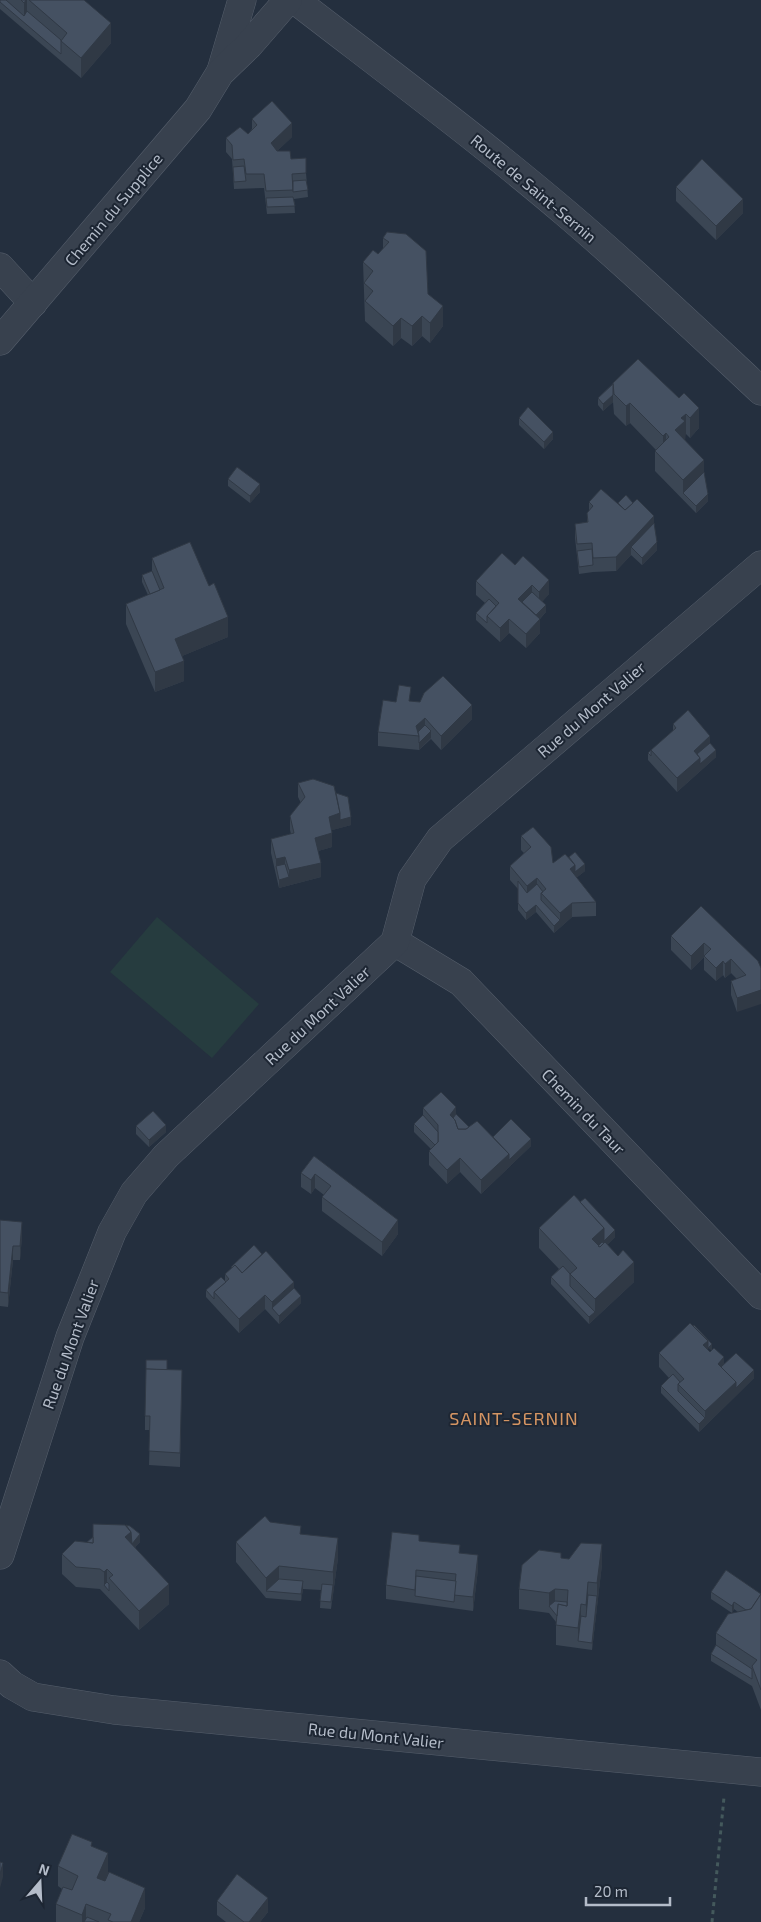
<svg xmlns="http://www.w3.org/2000/svg" width="761" height="1922" font-family="'Exo 2',sans-serif">
  <rect width="100%" height="100%" fill="#242f3e"/>
  <!-- green -->
  <path fill="#263c3f" d="M157,917L259,1004L212,1058L110,972Z"/>
  <g fill="none" stroke-linecap="round" stroke-linejoin="round">
    <!-- minor casing -->
    <g stroke="#565f6c" stroke-width="29">
      <g id="minor">
        <path d="M295,0C387,71 480,140 568,215C635,272 698,332 761,391"/>
        <path d="M221,71L242,0"/>
        <path d="M0,267L33,303"/>
        <path d="M0,341L198,109L220,73L249,45L288,0"/>
        <path d="M395,942L461,982L761,1295"/>
        <path d="M0,1555L70,1337L112,1232L134,1193L166,1156L395,942L412,879L440,839L761,565"/>
        <path d="M0,1674L12,1685L33,1697L114,1710L761,1772"/>
      </g>
    </g>
    <!-- path -->
    <path stroke="#44595c" stroke-width="3" stroke-dasharray="4 4" stroke-linecap="butt" d="M712,1922L724,1797"/>
    <!-- minor -->
    <use href="#minor" stroke="#38414e" stroke-width="28"/>
  </g>
  <!-- wall -->
  <g fill="#3b4654">
    <path d="M0,0H84L111,43L81,78L0,9Z"/>
    <path d="M252,119L292,137L277,151L291,159L306,173L308,197L294,199L295,213L267,214L264,188L234,189L232,159L226,152V138L248,134L252,129Z"/>
    <path d="M676,187L743,213L716,240L676,201Z"/>
    <path d="M387,232L428,294L443,326L430,343L422,336L412,346L401,338L393,346L365,321L363,262L378,254L383,249V238Z"/>
    <path d="M638,359L699,428L690,438L686,434H685V440L704,472L708,501L696,513L655,471V451L656,450L630,423L626,426L614,414L613,402L603,411L598,405V398Z"/>
    <path d="M519,418L553,439L544,449L519,425Z"/>
    <path d="M228,479L260,492L250,503L228,486Z"/>
    <path d="M589,502L618,503L654,523L657,550L642,565L631,555L616,571L593,572L579,574L575,538V524L587,522V513L589,511Z"/>
    <path d="M152,558L228,637L182,656L184,681L155,692L126,624V604L148,595L142,582V575L152,571Z"/>
    <path d="M515,565L549,594L542,601L546,612L540,619V633L526,648L509,633L500,642L476,620V613L485,603L476,595V581Z"/>
    <path d="M411,701L472,719L441,750L431,739L419,750L378,746V732L396,702Z"/>
    <path d="M673,724L710,743L716,757L677,792L648,760V753L673,731Z"/>
    <path d="M298,783L336,793L351,825L332,830V847L318,851L321,877L279,888L271,853V839L291,834L290,830V816L301,803L298,797Z"/>
    <path d="M521,836L553,863L569,857L585,871L576,878L596,902V916L572,917L554,933L536,912L526,920L518,910V889L510,880V866L524,853L521,850Z"/>
    <path d="M701,906L758,961L737,1012L731,995V981L737,979L731,973L725,978L723,975L716,981L704,970V957L691,970L671,950V936Z"/>
    <path d="M423,1108L493,1137L531,1146L481,1194L460,1172L447,1184L429,1165V1151L431,1149L414,1132V1124L423,1115Z"/>
    <path d="M136,1126L166,1132L149,1147L136,1134Z"/>
    <path d="M314,1156L398,1234L382,1256L322,1211V1197L324,1195L315,1188L311,1194L301,1187V1173Z"/>
    <path d="M0,1220L22,1236L20,1260H13L8,1307L0,1306Z"/>
    <path d="M539,1228L615,1237L607,1245L634,1282L589,1324L551,1284V1277L559,1269L539,1248Z"/>
    <path d="M231,1267L294,1288L301,1303L279,1324L265,1309L239,1333L206,1297V1290L225,1281V1274L231,1269Z"/>
    <path d="M659,1353L724,1364L754,1378L699,1432L661,1393V1386L669,1378L659,1367Z"/>
    <path d="M167,1370H182L180,1467L149,1465L150,1430H145V1416Z"/>
    <path d="M270,1522L301,1535L338,1558L331,1609L320,1608L321,1590L303,1589L301,1601L266,1598L236,1562V1542Z"/>
    <path d="M419,1541L460,1553L478,1569L473,1611L386,1599V1585Z"/>
    <path d="M87,1542H140L135,1547L169,1604L139,1630L100,1589L76,1587L62,1574V1554Z"/>
    <path d="M561,1558L602,1564L592,1650L556,1645V1622L549,1613L519,1609V1589Z"/>
    <path d="M711,1592L761,1594V1710L752,1686L711,1661V1654L716,1645V1633L738,1612L734,1609L732,1613L711,1599Z"/>
    <path d="M92,1847L108,1873L105,1881L145,1908L139,1922H56V1904L62,1889L58,1886V1866Z"/>
    <path d="M217,1901L268,1912L260,1922H226L217,1915Z"/>
  </g>
  <!-- shaded-wall -->
  <g fill="#303945">
    <path d="M26,0H27V19L24,23V3Z"/>
    <path d="M111,23V43L81,78V58Z"/>
    <path d="M292,123V137L271,157V143Z"/>
    <path d="M743,199V213L716,240V226Z"/>
    <path d="M443,306V326L430,343V323Z"/>
    <path d="M422,316V336L412,346V326Z"/>
    <path d="M401,318V338L393,346V326Z"/>
    <path d="M613,395V402L603,411V404Z"/>
    <path d="M630,403V423L626,426V406Z"/>
    <path d="M699,408V428L690,438V418Z"/>
    <path d="M686,414V434L685,441L675,430L681,418Z"/>
    <path d="M553,432V439L544,449V442Z"/>
    <path d="M666,433V453L663,456V436Z"/>
    <path d="M704,460V480L683,493V480Z"/>
    <path d="M260,484V492L250,503V496Z"/>
    <path d="M708,494V501L696,513V506Z"/>
    <path d="M654,516V530L631,547V555L616,571V557Z"/>
    <path d="M657,542V550L642,565V558Z"/>
    <path d="M549,580V594L539,606V592Z"/>
    <path d="M532,585V599L522,609L518,599Z"/>
    <path d="M546,605V612L533,626V619Z"/>
    <path d="M228,617V637L175,659V639Z"/>
    <path d="M509,619V633L500,642V628Z"/>
    <path d="M540,619V633L526,648V634Z"/>
    <path d="M184,661V681L155,692V672Z"/>
    <path d="M472,705V719L441,750V736Z"/>
    <path d="M425,718V732L419,738L416,726Z"/>
    <path d="M431,731V738L419,750V743Z"/>
    <path d="M710,736V750H716V757L677,792V778L694,751Z"/>
    <path d="M340,813L351,817V825L329,831V817Z"/>
    <path d="M332,833V847L315,852V838Z"/>
    <path d="M285,857V871L276,866V859Z"/>
    <path d="M321,863V877L279,888V880L289,877V870Z"/>
    <path d="M585,864V871L570,883V869L575,865Z"/>
    <path d="M537,878V891L527,900V886Z"/>
    <path d="M572,903V917L554,933V926L560,920V913Z"/>
    <path d="M536,905V912L526,920V913Z"/>
    <path d="M704,943V957L691,970V956Z"/>
    <path d="M731,959V973L725,978V964Z"/>
    <path d="M723,961V975L716,981V968Z"/>
    <path d="M761,990V1004L737,1012V998Z"/>
    <path d="M456,1107V1121L450,1115Z"/>
    <path d="M166,1125V1132L149,1147V1140Z"/>
    <path d="M531,1139V1146L481,1194V1180L509,1154Z"/>
    <path d="M460,1158V1172L447,1184V1170Z"/>
    <path d="M315,1174V1188L311,1194V1180Z"/>
    <path d="M398,1220V1234L382,1256V1242Z"/>
    <path d="M22,1222V1236L20,1260V1246Z"/>
    <path d="M604,1228V1248L592,1252V1239Z"/>
    <path d="M615,1230V1237L604,1248V1241Z"/>
    <path d="M13,1246V1260L8,1307V1293Z"/>
    <path d="M634,1262V1282L589,1324V1317L595,1312V1299Z"/>
    <path d="M294,1282V1295L272,1308V1302Z"/>
    <path d="M265,1295V1309L239,1333V1319Z"/>
    <path d="M301,1296V1303L279,1324V1316Z"/>
    <path d="M708,1341V1355L703,1345Z"/>
    <path d="M712,1344V1351L708,1348Z"/>
    <path d="M724,1357V1371L718,1364Z"/>
    <path d="M754,1370V1378L736,1396V1388Z"/>
    <path d="M736,1382V1396L699,1432V1424L705,1418V1411Z"/>
    <path d="M131,1532L140,1534V1542L131,1551L125,1537Z"/>
    <path d="M338,1538V1558L331,1609L333,1585V1572Z"/>
    <path d="M602,1544V1564L592,1650V1643L597,1596V1583Z"/>
    <path d="M478,1555V1569L473,1611V1597Z"/>
    <path d="M279,1566V1586L266,1591V1578Z"/>
    <path d="M107,1569V1588L104,1585V1572Z"/>
    <path d="M303,1581V1588L301,1601V1594Z"/>
    <path d="M588,1582V1602L586,1625V1605Z"/>
    <path d="M169,1584V1604L139,1630V1611Z"/>
    <path d="M555,1589V1609L549,1606V1593Z"/>
    <path d="M734,1602V1609L732,1613V1606Z"/>
    <path d="M581,1604V1623L578,1641V1628Z"/>
    <path d="M108,1853V1873L100,1892L97,1878Z"/>
    <path d="M3,1863V1877L0,1888V1874Z"/>
    <path d="M145,1888V1908L139,1922H131Z"/>
    <path d="M268,1898V1912L260,1922H249Z"/>
    <path d="M86,1904V1922H82V1915Z"/>
  </g>
  <!-- building -->
  <g fill="#455162" stroke="#303945">
    <path d="M0,0H6L24,16L27,11L61,40V54L0,2Z"/>
    <path d="M21,0H26L24,3Z"/>
    <path d="M29,0H84L111,23L81,58L61,41L67,33Z"/>
    <path d="M272,101L292,123L271,143L277,151H290L291,159L306,158V173L292,174L293,190L266,191L264,174H246L244,159L233,160L232,145L226,138L240,127L248,134L257,125L252,119Z"/>
    <path d="M702,159L743,199L716,226L676,187Z"/>
    <path d="M244,166L246,181L234,182L233,167Z"/>
    <path d="M306,180L308,190L293,192V181Z"/>
    <path d="M293,197L295,206L267,207L266,198Z"/>
    <path d="M387,232L406,234L426,251L428,294L443,306L430,323L422,316L412,326L401,318L393,326L365,301L373,291L364,283L373,271L363,262L373,250L378,254L389,242L383,238Z"/>
    <path d="M638,359L679,398L684,393L699,408L690,418L686,414L681,418L685,421L675,430L704,460L683,480L655,451L669,437L666,433L663,436L630,403L626,406L614,394L613,383Z"/>
    <path d="M613,384V395L603,404L598,398Z"/>
    <path d="M528,407L553,432L544,442L519,418Z"/>
    <path d="M237,467L260,484L250,496L228,479Z"/>
    <path d="M704,472L708,494L696,506L683,493Z"/>
    <path d="M601,489L625,510L637,499L654,516L616,557L593,558L592,543L577,544L575,524L588,522L587,513L593,506L589,502Z"/>
    <path d="M626,495L633,503L625,510L618,503Z"/>
    <path d="M654,523L657,542L642,558L631,547Z"/>
    <path d="M190,542L209,586L214,583L228,617L175,639L184,661L155,672L126,604L164,588L152,558Z"/>
    <path d="M592,549L593,565L579,567L577,551Z"/>
    <path d="M502,553L515,565L523,556L549,580L539,592L532,585L518,599L540,619L526,634L509,619L500,628L487,616L499,603L476,581Z"/>
    <path d="M152,571L160,590L150,594L142,575Z"/>
    <path d="M532,592L546,605L536,615L522,602Z"/>
    <path d="M489,599L496,606L487,616V623L476,613Z"/>
    <path d="M443,676L472,705L441,736L425,718L416,726L419,736L378,732L383,700L396,702L399,685L411,687L409,701L420,702L424,693Z"/>
    <path d="M688,710L710,736L694,751L700,758L677,778L651,750L676,728L673,724Z"/>
    <path d="M425,725L431,731L419,743V736L418,732Z"/>
    <path d="M710,743L716,750L700,764V758L697,754Z"/>
    <path d="M651,750V756L648,753Z"/>
    <path d="M313,779L334,786L340,813L329,817L332,833L315,838L321,863L289,870L285,857L276,859L271,839L294,833L290,816L305,797L298,783Z"/>
    <path d="M336,793L348,797L351,817L340,820V813Z"/>
    <path d="M533,827L551,847L553,863L565,854L575,865L570,869L596,902L572,903L560,913L541,893L546,889L537,878L527,886L510,866L531,847L521,836Z"/>
    <path d="M575,852L585,864L575,872V865L569,857Z"/>
    <path d="M285,864L289,877L279,880L276,866Z"/>
    <path d="M518,881L527,893L537,884L543,892L541,893V900L560,920L554,926L536,905L526,913L518,903Z"/>
    <path d="M701,906L758,961L761,968V990L737,998L731,981L746,975L731,959L725,964L723,961L716,968L704,956L711,949L704,943L691,956L671,936Z"/>
    <path d="M441,1092L456,1107L450,1115L455,1120L458,1129H466L477,1121L509,1154L481,1180L460,1158L447,1170L429,1151L438,1142V1125L423,1108Z"/>
    <path d="M153,1111L166,1125L149,1140L136,1126Z"/>
    <path d="M456,1114L469,1127L466,1129H458L455,1120L453,1118Z"/>
    <path d="M423,1115L438,1132V1142L435,1145L414,1124Z"/>
    <path d="M511,1119L531,1139L509,1160V1154L493,1137Z"/>
    <path d="M314,1156L398,1220L382,1242L322,1197L331,1186L315,1174L311,1180L301,1173Z"/>
    <path d="M574,1195L604,1228L592,1239L600,1247L605,1242L618,1256L623,1250L634,1262L595,1299L570,1274L577,1268L539,1228Z"/>
    <path d="M585,1198L615,1230L604,1241V1228L580,1202Z"/>
    <path d="M0,1220L22,1222L20,1246H13L8,1293L0,1292Z"/>
    <path d="M602,1242L604,1243L600,1247L598,1246Z"/>
    <path d="M254,1245L262,1254L242,1273L235,1265L232,1268L231,1267Z"/>
    <path d="M266,1251L294,1282L272,1302L265,1295L239,1319L214,1292L229,1279L225,1274L235,1265L242,1273Z"/>
    <path d="M563,1266L570,1274V1286L595,1312L589,1317L551,1277Z"/>
    <path d="M221,1277L226,1282L214,1292V1299L206,1290Z"/>
    <path d="M294,1288L301,1296L279,1316L272,1308Z"/>
    <path d="M690,1323L708,1341L703,1345L710,1352L714,1348L724,1357L718,1364L736,1382L705,1411L678,1384L684,1379L659,1353Z"/>
    <path d="M694,1325L712,1344L708,1348V1341L693,1326Z"/>
    <path d="M736,1353L754,1370L736,1388V1382L721,1367Z"/>
    <path d="M146,1360H167V1370L146,1369Z"/>
    <path d="M146,1369L182,1370L180,1453L149,1451L150,1416H145Z"/>
    <path d="M673,1374L680,1382L678,1384V1391L705,1418L699,1424L661,1386Z"/>
    <path d="M265,1516L270,1522L301,1526L300,1534L338,1538L333,1572L279,1566L266,1578L236,1542Z"/>
    <path d="M93,1524L125,1525L131,1532L125,1537L169,1584L139,1611L109,1578L113,1575L107,1569L104,1572L100,1569L76,1567L62,1554L75,1541L93,1543Z"/>
    <path d="M126,1525L130,1526L140,1534L132,1544L131,1532Z"/>
    <path d="M392,1532L419,1535V1541L460,1545L459,1553L478,1555L473,1597L454,1595L456,1574L416,1570L415,1590L386,1585Z"/>
    <path d="M93,1537V1543L87,1542Z"/>
    <path d="M581,1543L602,1544L597,1583L588,1582L586,1605L581,1604L578,1628L556,1625L558,1604L567,1606L568,1590L555,1589L549,1593L519,1589L522,1565L539,1550L561,1553V1558L569,1559Z"/>
    <path d="M726,1570L761,1594L751,1609L746,1610L734,1602L732,1606L711,1592Z"/>
    <path d="M416,1576L456,1581L454,1602L415,1596Z"/>
    <path d="M279,1579L303,1581L301,1594L266,1591Z"/>
    <path d="M107,1582L109,1584V1591L104,1585Z"/>
    <path d="M322,1584L333,1585L331,1602L320,1601Z"/>
    <path d="M761,1594V1690L752,1666L757,1660L716,1633L728,1614L751,1609Z"/>
    <path d="M588,1595L597,1596L592,1643L578,1641L581,1616L586,1617Z"/>
    <path d="M555,1601L567,1602V1606L558,1604L557,1616L549,1606Z"/>
    <path d="M716,1645L752,1669V1679L711,1654Z"/>
    <path d="M72,1834L92,1842L91,1846L108,1853L97,1878L105,1881L109,1872L145,1888L131,1922H113L108,1920L111,1914L86,1904L82,1915L56,1904L63,1887L72,1890L78,1876L58,1866Z"/>
    <path d="M0,1862L3,1863L0,1874Z"/>
    <path d="M237,1874L268,1898L249,1922H244L217,1901Z"/>
    <path d="M87,1917L99,1922H84Z"/>
  </g>
  <g text-anchor="middle" dominant-baseline="central" stroke-width="4" stroke-linejoin="round" paint-order="stroke">
    <!-- street labels -->
    <g font-size="16" fill="#b4bcc9" stroke="#1d2633">
      <text transform="translate(534 188) rotate(40)">Route de Saint-Sernin</text>
      <text transform="translate(113 209) rotate(-50)">Chemin du Supplice</text>
      <text transform="translate(591 709) rotate(-41)">Rue du Mont Valier</text>
      <text transform="translate(317 1015) rotate(-43)">Rue du Mont Valier</text>
      <text transform="translate(584 1111) rotate(46)">Chemin du Taur</text>
      <text transform="translate(70 1344) rotate(-70)">Rue du Mont Valier</text>
      <text transform="translate(376 1735) rotate(6)">Rue du Mont Valier</text>
    </g>
    <!-- neighbourhood labels -->
    <g font-size="18" letter-spacing="1" fill="#d59563" stroke="#1d2633">
      <text x="514" y="1418">SAINT-SERNIN</text>
    </g>
  </g>
  <!-- north arrow -->
  <g transform="translate(40 1882) rotate(19)" stroke="#1d2633" stroke-width="4" paint-order="stroke">
  <path d="M0-4L9 19L0 12L-9 19Z" fill="#b4bcc9"/>
  <text y="-8" font-size="14" font-weight="bold" text-anchor="middle" fill="#b4bcc9">N</text>
  </g>
  <!-- scale -->
  <path d="M586 1897v8h84v-8" fill="none" stroke="#b4bcc9" stroke-width="2.5"/>
  <text x="594" y="1897" font-size="15" fill="#b4bcc9" stroke="#1d2633" stroke-width="4" paint-order="stroke">20 m</text>
</svg>
